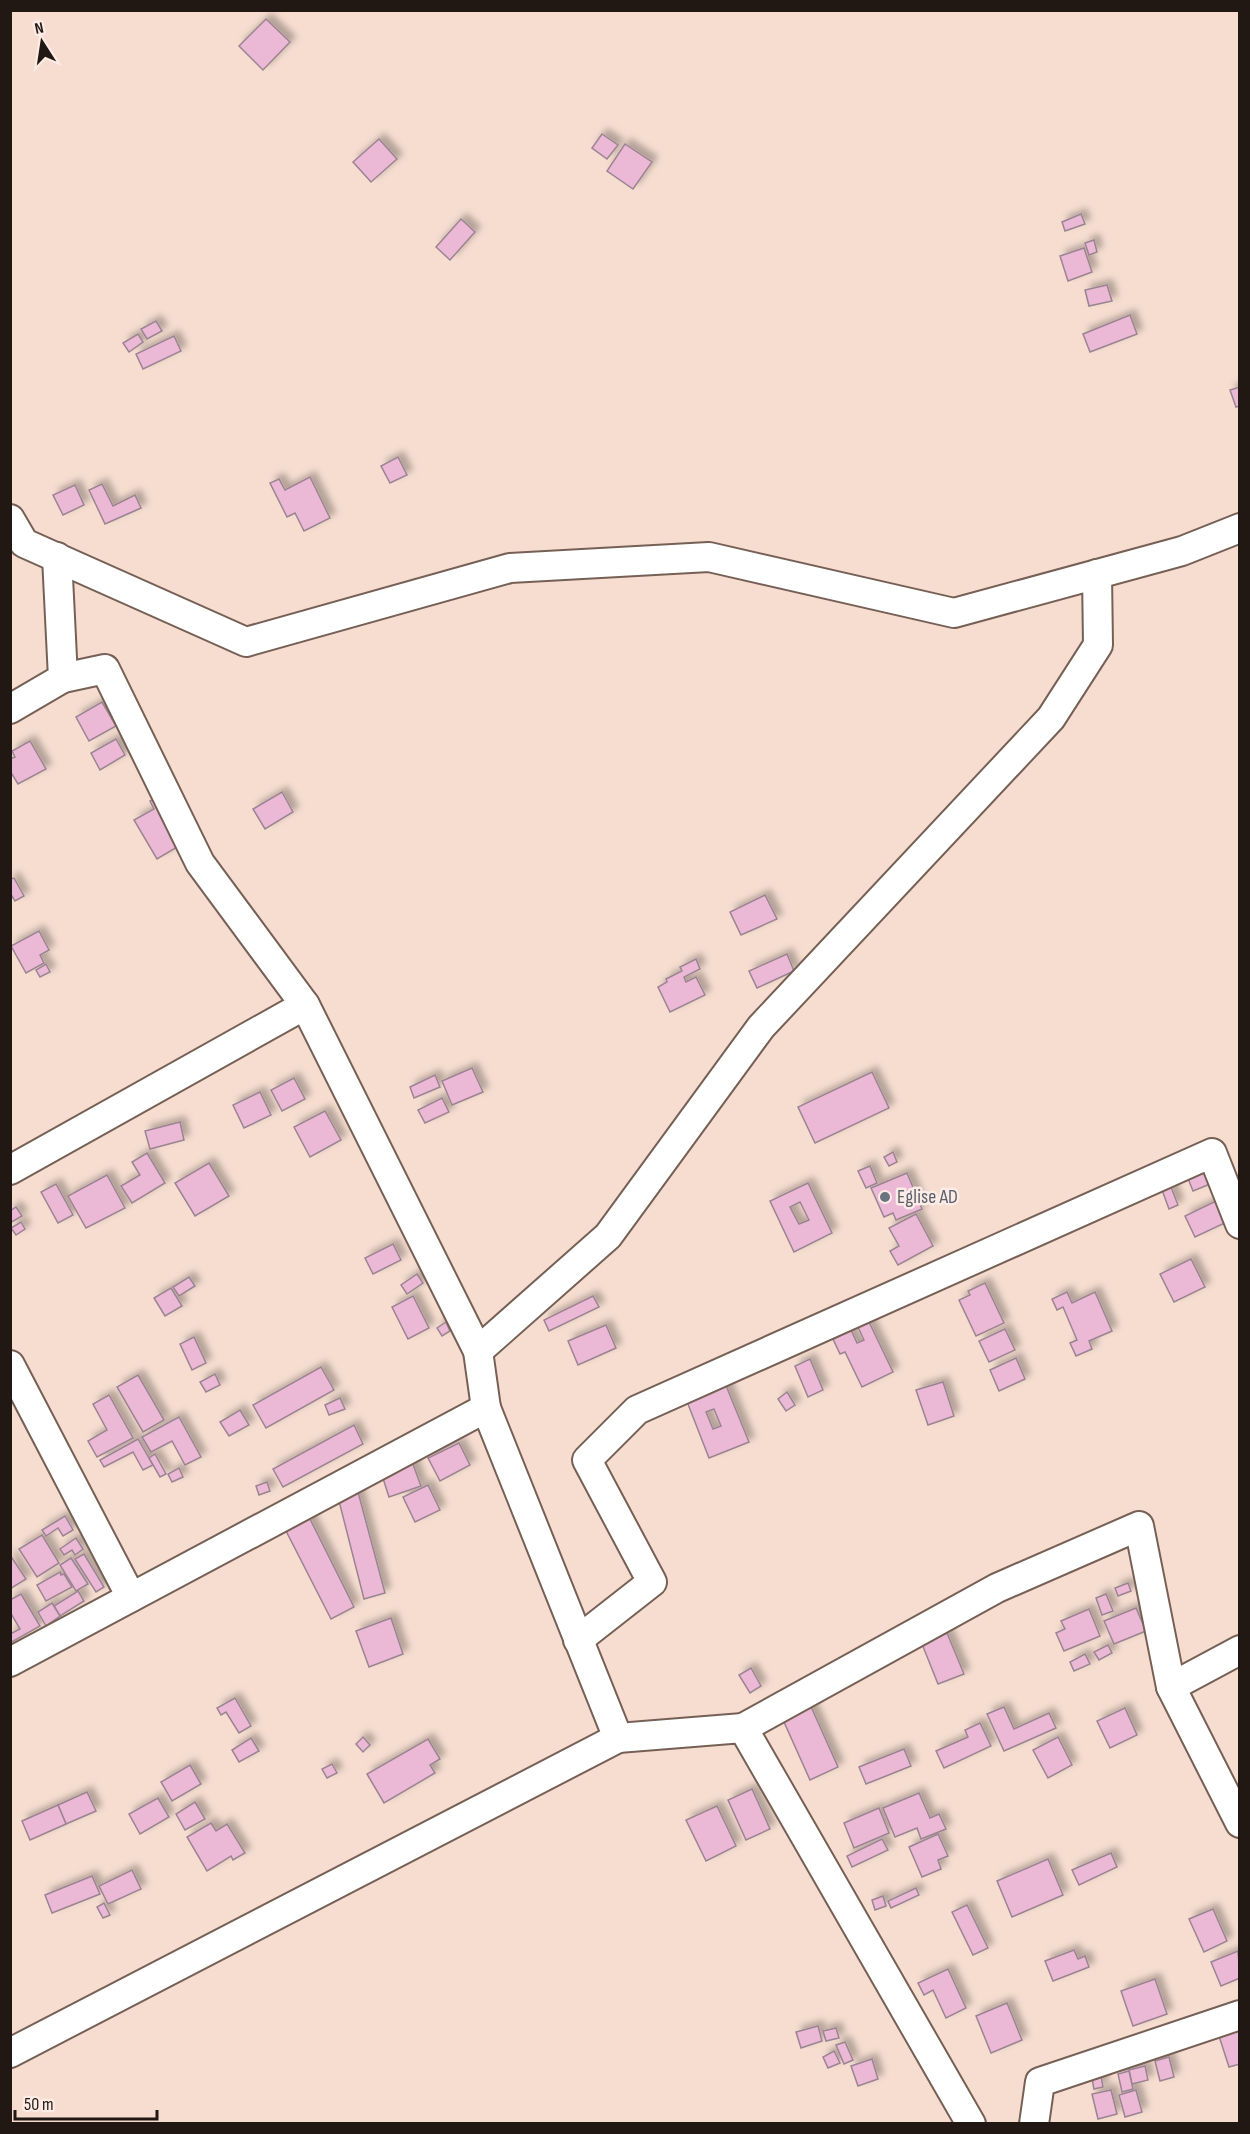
<svg xmlns="http://www.w3.org/2000/svg" width="1250" height="2134" font-family="'Sofia Sans Condensed',sans-serif">
  <defs>
    <filter id="shadow"><feDropShadow dx="5.5" dy="-5.5" stdDeviation="3" flood-color="#0004"/></filter>
  </defs>
  <rect width="100%" height="100%" fill="#f6ddd0"/>
  <!-- building -->
  <g fill="#ebb8d6" stroke="#9b8491" stroke-width="1.5" fill-rule="evenodd" filter="url(#shadow)">
    <path d="M266,19L290,42L263,70L239,46Z"/>
    <path d="M602,134L618,145L607,159L592,148Z"/>
    <path d="M379,139L397,159L371,182L353,162Z"/>
    <path d="M625,144L652,162L633,189L607,171Z"/>
    <path d="M1081,214L1085,224L1065,231L1062,222Z"/>
    <path d="M461,219L475,232L450,260L436,247Z"/>
    <path d="M1094,240L1097,252L1089,255L1085,243Z"/>
    <path d="M1084,248L1092,272L1068,281L1060,256Z"/>
    <path d="M1107,285L1112,301L1089,306L1085,290Z"/>
    <path d="M1130,315L1137,334L1090,352L1083,334Z"/>
    <path d="M156,321L162,331L147,339L141,329Z"/>
    <path d="M138,334L143,342L129,352L123,343Z"/>
    <path d="M174,336L181,351L143,369L136,354Z"/>
    <path d="M1240,387V406L1236,407L1230,390Z"/>
    <path d="M398,457L407,475L390,483L381,466Z"/>
    <path d="M310,477L330,518L304,531L295,513L287,517L270,483L279,479L285,490Z"/>
    <path d="M102,484L113,506L135,495L141,508L105,524L89,490Z"/>
    <path d="M75,485L84,505L63,515L53,495Z"/>
    <path d="M102,702L116,726L89,741L76,717Z"/>
    <path d="M116,739L125,755L100,770L91,753Z"/>
    <path d="M30,741L46,769L18,784L10,771V759L15,757L12,751Z"/>
    <path d="M282,792L293,812L265,829L253,809Z"/>
    <path d="M158,797L184,843L157,859L134,820L154,809L150,801Z"/>
    <path d="M14,878L24,896L15,901L10,893V879Z"/>
    <path d="M765,895L777,919L741,935L730,912Z"/>
    <path d="M39,931L49,950L40,955L44,963L26,973L11,946Z"/>
    <path d="M787,954L794,971L757,988L749,971Z"/>
    <path d="M696,959L700,969L684,977L686,982L696,977L705,995L670,1012L658,987L667,982L666,979L682,971L680,967Z"/>
    <path d="M46,964L50,972L40,977L36,970Z"/>
    <path d="M472,1068L483,1092L452,1105L442,1081Z"/>
    <path d="M872,1072L889,1108L815,1143L798,1107Z"/>
    <path d="M435,1075L440,1087L414,1098L410,1087Z"/>
    <path d="M294,1078L305,1099L282,1111L271,1090Z"/>
    <path d="M260,1092L271,1115L244,1128L233,1105Z"/>
    <path d="M442,1098L449,1112L425,1123L418,1110Z"/>
    <path d="M325,1111L341,1140L310,1157L294,1127Z"/>
    <path d="M180,1122L184,1140L150,1149L145,1131Z"/>
    <path d="M893,1152L897,1162L889,1166L884,1157Z"/>
    <path d="M147,1153L165,1183L132,1203L121,1186L140,1175L132,1162Z"/>
    <path d="M209,1163L229,1196L195,1216L175,1183Z"/>
    <path d="M870,1166L877,1183L866,1188L858,1171Z"/>
    <path d="M1204,1169L1210,1184L1193,1191L1187,1176Z"/>
    <path d="M907,1173L922,1209L896,1220L893,1213L884,1217L871,1188Z"/>
    <path d="M107,1175L125,1208L86,1228L68,1196Z"/>
    <path d="M808,1183L832,1233L794,1252L770,1201ZM800,1202L809,1220L799,1224L790,1207Z"/>
    <path d="M56,1184L73,1215L58,1223L41,1192Z"/>
    <path d="M1171,1187L1178,1205L1169,1209L1162,1190Z"/>
    <path d="M1218,1200L1229,1221L1195,1237L1185,1216Z"/>
    <path d="M16,1207L22,1216L10,1223V1211Z"/>
    <path d="M916,1214L933,1246L898,1265L890,1251L899,1246L889,1228Z"/>
    <path d="M21,1222L25,1229L16,1235L11,1228Z"/>
    <path d="M393,1244L401,1260L373,1274L365,1258Z"/>
    <path d="M1191,1259L1205,1287L1174,1302L1160,1274Z"/>
    <path d="M417,1274L423,1283L407,1294L401,1285Z"/>
    <path d="M189,1277L195,1286L179,1296L173,1287Z"/>
    <path d="M985,1283L1004,1323L976,1336L959,1300L970,1295L968,1291Z"/>
    <path d="M171,1288L182,1306L165,1316L154,1298Z"/>
    <path d="M1067,1292L1072,1303L1095,1292L1112,1331L1089,1341L1092,1349L1076,1356L1070,1343L1077,1340L1063,1307L1057,1310L1052,1299Z"/>
    <path d="M413,1296L429,1328L408,1339L392,1307Z"/>
    <path d="M593,1296L599,1307L549,1331L544,1320Z"/>
    <path d="M446,1322L450,1331L442,1336L437,1328Z"/>
    <path d="M869,1322L893,1372L862,1387L845,1352L840,1354L833,1339L851,1330L857,1343L864,1340L858,1327Z"/>
    <path d="M606,1325L616,1348L578,1365L568,1341Z"/>
    <path d="M1005,1329L1015,1350L989,1362L979,1341Z"/>
    <path d="M194,1337L206,1363L192,1370L180,1344Z"/>
    <path d="M1016,1358L1025,1379L999,1391L990,1370Z"/>
    <path d="M810,1359L823,1390L808,1397L795,1366Z"/>
    <path d="M321,1367L334,1390L266,1428L253,1405Z"/>
    <path d="M215,1374L220,1385L206,1392L200,1382Z"/>
    <path d="M138,1375L164,1420L143,1432L117,1387Z"/>
    <path d="M943,1382L954,1416L928,1425L916,1390Z"/>
    <path d="M725,1383L749,1442L709,1458L686,1399ZM714,1409L721,1426L713,1429L706,1412Z"/>
    <path d="M787,1392L795,1405L786,1411L778,1399Z"/>
    <path d="M109,1395L133,1438L97,1457L88,1441L107,1430L93,1404Z"/>
    <path d="M340,1398L345,1409L329,1415L325,1405Z"/>
    <path d="M240,1410L249,1425L229,1436L220,1422Z"/>
    <path d="M179,1417L201,1457L185,1465L172,1441L151,1452L142,1437Z"/>
    <path d="M354,1425L363,1444L283,1487L273,1469Z"/>
    <path d="M138,1439L153,1465L143,1470L133,1452L104,1467L100,1460Z"/>
    <path d="M459,1443L470,1465L440,1481L428,1458Z"/>
    <path d="M155,1454L166,1474L160,1477L149,1458Z"/>
    <path d="M411,1459L421,1486L389,1497L380,1469Z"/>
    <path d="M179,1468L183,1477L172,1482L168,1474Z"/>
    <path d="M267,1482L270,1491L259,1495L256,1486Z"/>
    <path d="M428,1485L440,1510L415,1522L403,1497Z"/>
    <path d="M358,1492L385,1593L364,1599L338,1497Z"/>
    <path d="M306,1511L354,1607L331,1619L282,1523Z"/>
    <path d="M65,1516L73,1530L63,1536L58,1528L46,1536L42,1530Z"/>
    <path d="M42,1535L59,1563L37,1577L19,1549Z"/>
    <path d="M76,1538L83,1549L75,1555L72,1550L64,1555L60,1549Z"/>
    <path d="M84,1554L104,1587L96,1592L75,1559Z"/>
    <path d="M10,1555L26,1579L10,1589Z"/>
    <path d="M71,1558L88,1584L76,1591L60,1565Z"/>
    <path d="M60,1572L61,1575L64,1574L72,1587L46,1601L37,1585Z"/>
    <path d="M1128,1583L1131,1591L1118,1596L1115,1588Z"/>
    <path d="M78,1591L84,1601L60,1616L54,1606Z"/>
    <path d="M21,1594L40,1626L10,1643V1634L20,1629L10,1612V1600Z"/>
    <path d="M1106,1594L1113,1611L1102,1615L1096,1598Z"/>
    <path d="M52,1603L60,1616L46,1626L38,1612Z"/>
    <path d="M1136,1608L1146,1631L1114,1644L1104,1621Z"/>
    <path d="M1089,1609L1100,1636L1064,1651L1056,1633L1065,1629L1061,1621Z"/>
    <path d="M391,1618L403,1654L369,1667L356,1631Z"/>
    <path d="M947,1633L964,1674L938,1684L922,1644Z"/>
    <path d="M1108,1645L1112,1653L1099,1660L1094,1652Z"/>
    <path d="M1085,1654L1090,1664L1074,1671L1070,1662Z"/>
    <path d="M751,1668L761,1686L750,1693L739,1675Z"/>
    <path d="M235,1698L251,1726L239,1733L226,1712L221,1715L217,1708Z"/>
    <path d="M808,1700L838,1767L810,1780L780,1713Z"/>
    <path d="M1004,1707L1014,1729L1049,1713L1056,1728L1004,1751L987,1714Z"/>
    <path d="M1125,1708L1137,1735L1110,1748L1097,1721Z"/>
    <path d="M980,1723L991,1746L944,1768L936,1751L968,1737L965,1730Z"/>
    <path d="M363,1737L370,1745L363,1752L356,1744Z"/>
    <path d="M1058,1737L1072,1765L1048,1778L1033,1750Z"/>
    <path d="M251,1738L259,1751L239,1762L232,1750Z"/>
    <path d="M428,1739L440,1759L430,1765L435,1773L384,1803L367,1774Z"/>
    <path d="M904,1749L911,1766L866,1784L859,1767Z"/>
    <path d="M332,1764L337,1773L327,1778L322,1769Z"/>
    <path d="M190,1765L201,1784L172,1801L161,1782Z"/>
    <path d="M752,1789L770,1829L746,1840L728,1800Z"/>
    <path d="M87,1792L96,1811L66,1824L58,1805Z"/>
    <path d="M919,1793L930,1818L939,1814L946,1829L921,1839L917,1828L895,1837L883,1808Z"/>
    <path d="M158,1798L169,1817L140,1834L129,1814Z"/>
    <path d="M195,1802L205,1819L185,1830L176,1814Z"/>
    <path d="M58,1805L66,1824L30,1840L22,1821Z"/>
    <path d="M717,1806L736,1846L706,1861L686,1820Z"/>
    <path d="M879,1808L889,1833L854,1848L844,1823Z"/>
    <path d="M211,1823L216,1831L227,1824L245,1853L233,1860L231,1856L207,1871L187,1837Z"/>
    <path d="M938,1834L948,1856L938,1860L941,1869L922,1877L909,1847Z"/>
    <path d="M882,1839L888,1850L852,1867L847,1856Z"/>
    <path d="M1111,1853L1117,1867L1079,1885L1072,1870Z"/>
    <path d="M1048,1859L1063,1895L1012,1917L997,1881Z"/>
    <path d="M132,1870L141,1889L108,1904L99,1886Z"/>
    <path d="M92,1876L100,1894L52,1913L45,1895Z"/>
    <path d="M916,1888L919,1895L891,1908L888,1901Z"/>
    <path d="M883,1896L886,1906L875,1910L872,1900Z"/>
    <path d="M104,1903L110,1915L103,1918L97,1907Z"/>
    <path d="M967,1905L988,1948L973,1955L952,1912Z"/>
    <path d="M1213,1909L1227,1941L1204,1952L1189,1919Z"/>
    <path d="M1074,1950L1078,1959L1085,1956L1089,1967L1053,1981L1045,1961Z"/>
    <path d="M1238,1951L1240,1978L1221,1986L1211,1962Z"/>
    <path d="M948,1969L966,2008L946,2018L933,1990L924,1995L918,1983Z"/>
    <path d="M1155,1979L1167,2014L1133,2026L1121,1991Z"/>
    <path d="M1007,2003L1022,2040L991,2053L976,2016Z"/>
    <path d="M818,2026L822,2041L801,2048L796,2032Z"/>
    <path d="M836,2028L839,2038L826,2041L823,2031Z"/>
    <path d="M1240,2029V2064L1229,2067L1219,2036Z"/>
    <path d="M845,2042L853,2060L844,2064L836,2045Z"/>
    <path d="M834,2051L840,2063L828,2068L823,2057Z"/>
    <path d="M1169,2057L1174,2077L1160,2081L1155,2061Z"/>
    <path d="M872,2059L878,2079L858,2086L851,2066Z"/>
    <path d="M1145,2066L1148,2080L1132,2084L1129,2070Z"/>
    <path d="M1129,2071L1133,2089L1122,2092L1118,2074Z"/>
    <path d="M1101,2076L1103,2087L1094,2089L1092,2079Z"/>
    <path d="M1111,2090L1117,2114L1098,2119L1092,2094Z"/>
    <path d="M1136,2090L1142,2112L1125,2117L1119,2095Z"/>
  </g>
  <g fill="none" stroke-linecap="round" stroke-linejoin="round">
    <!-- minor casing -->
    <g stroke="#766055" stroke-width="32">
      <g id="minor">
        <path d="M10,519L24,543L246,642L510,568L709,557L954,613L1182,551L1240,528"/>
        <path d="M63,678L105,669L200,863L305,1005"/>
        <path d="M10,709L63,678L57,557"/>
        <path d="M10,1170L305,1005L478,1351L486,1408"/>
        <path d="M478,1351L608,1236L761,1027L1051,718L1098,645L1097,574"/>
        <path d="M10,1365L131,1597"/>
        <path d="M578,1640L652,1582L587,1460L637,1410L1212,1153L1240,1224"/>
        <path d="M1240,1650L1171,1687L1240,1823"/>
        <path d="M10,1662L486,1408L618,1738L10,2053"/>
        <path d="M743,1728L997,1588L1139,1526L1171,1687"/>
        <path d="M618,1738L743,1728L971,2124"/>
        <path d="M1034,2124L1040,2082L1240,2015"/>
      </g>
    </g>
    <!-- minor -->
    <use href="#minor" stroke="#fff" stroke-width="28"/>
  </g>
  <!-- markers -->
  <circle fill="#6b7280" stroke="#fcece5" stroke-width="2" cx="885" cy="1197" r="6"/>
  <g text-anchor="middle" dominant-baseline="central" stroke-width="5" stroke-linejoin="round" paint-order="stroke">
    <!-- worship labels -->
    <g font-size="20" fill="#5b616d" stroke="#fcece5" text-anchor="start">
      <text x="897" y="1197">Eglise AD</text>
    </g>
  </g>
  <!-- border -->
  <rect width="1250" height="2134" fill="none" stroke="#211813" stroke-width="24"/>
  <!-- north arrow -->
  <g transform="translate(42 42) rotate(348)" stroke="#fcece5" stroke-width="4.5" paint-order="stroke">
  <path d="M0-4.5L10 22L0 15L-10 22Z" fill="#211813"/>
  <text y="-9" font-size="16" font-weight="bold" text-anchor="middle" fill="#211813">N</text>
  </g>
  <!-- scale -->
  <path d="M15 2110v9h142v-9" fill="none" stroke="#211813" stroke-width="3"/>
  <text x="24" y="2110" font-size="18" fill="#211813" stroke="#fcece5" stroke-width="4.5" paint-order="stroke">50 m</text>
</svg>
